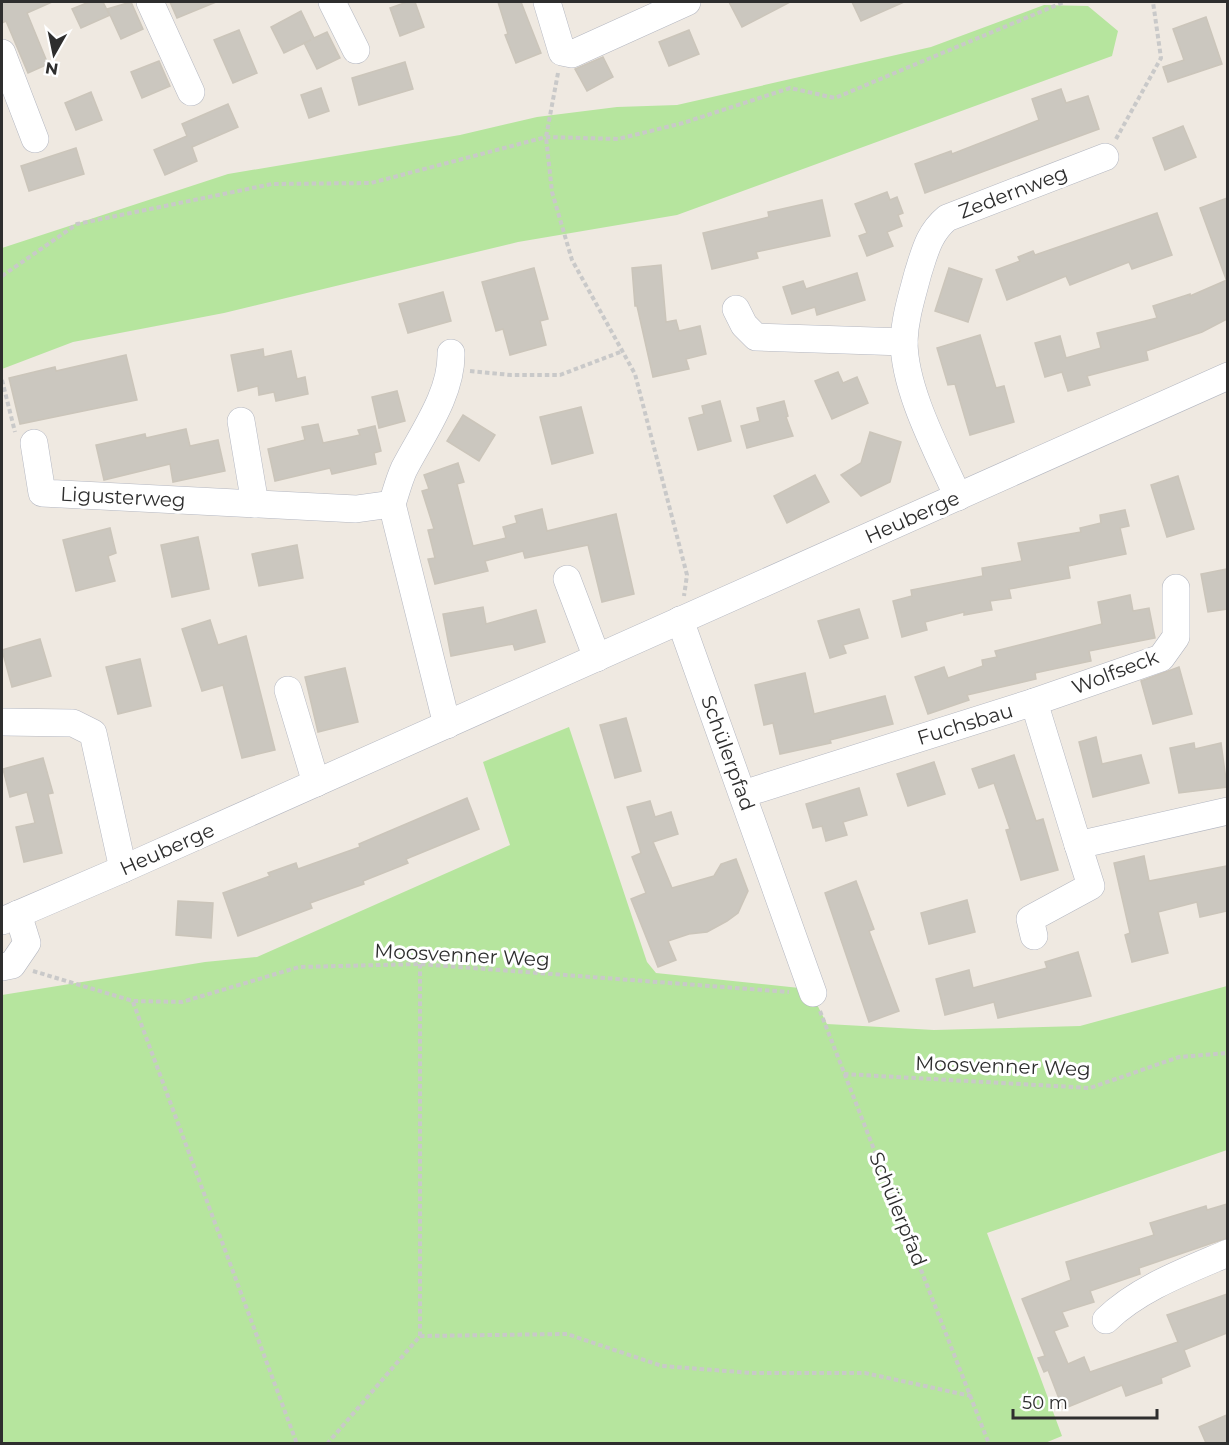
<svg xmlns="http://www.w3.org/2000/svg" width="1229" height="1445" font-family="Montserrat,sans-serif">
  <rect width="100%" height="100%" fill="#efe9e1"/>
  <!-- green -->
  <g fill="#b6e59e">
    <path d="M1044,5L1088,6L1118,31L1112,56L677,215L518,242L224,313L73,342L2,369V248L228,174L460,135L537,117L617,107L677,105L931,47Z"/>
    <path d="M569,727L647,962L656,973L809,989L827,1024L934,1030L1080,1026L1227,986V1150L987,1233L1062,1436L1045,1443H2V995L205,962L257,957L510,845L483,762Z"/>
  </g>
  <!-- building -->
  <g fill="#cbc7bf" stroke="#cbc5ba" stroke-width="1.5">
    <path d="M2,2H52L27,13L48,64L28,73L6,21L2,23Z"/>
    <path d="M89,2H103L109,14L107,9L131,2L143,29L121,39L110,15L81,28L72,9Z"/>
    <path d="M170,2H216L177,18Z"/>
    <path d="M407,2H415L424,27L400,36L390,8Z"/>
    <path d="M498,2H521L541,53L516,63L505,35L508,34Z"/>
    <path d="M729,2H790L742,27Z"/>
    <path d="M852,2H904L861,21Z"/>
    <path d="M301,11L314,38L327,32L340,58L317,69L304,43L311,40L284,53L271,27Z"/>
    <path d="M1206,17L1222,64L1168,82L1163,67L1184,60L1173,29Z"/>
    <path d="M239,30L257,73L233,83L214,40Z"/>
    <path d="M689,30L699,54L669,66L659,42Z"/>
    <path d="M603,57L613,77L587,91L575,69Z"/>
    <path d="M159,61L170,86L142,98L131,72Z"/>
    <path d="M405,62L413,89L359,105L352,78Z"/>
    <path d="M321,88L329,111L309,118L301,95Z"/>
    <path d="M1061,89L1066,103L1088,96L1099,129L925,193L915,164L951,151L952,154L1039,120L1032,99Z"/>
    <path d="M91,92L102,120L76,130L65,103Z"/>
    <path d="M228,104L238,127L192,147L197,161L165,175L154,150L187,136L182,124Z"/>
    <path d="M1183,126L1196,157L1165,170L1153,138Z"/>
    <path d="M76,148L84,174L29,191L21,166Z"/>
    <path d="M887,192L890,200L897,197L903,213L898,215L902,226L887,232L893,246L867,256L859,236L867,233L855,204Z"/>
    <path d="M1227,198V279H1226L1200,208Z"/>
    <path d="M822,200L830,236L756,252L758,258L712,269L703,233L769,217L768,212Z"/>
    <path d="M1157,213L1172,255L1132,269L1129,262L1070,285L1066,276L1007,300L996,270L1020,261L1018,257L1033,251L1035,255Z"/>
    <path d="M661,265L666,322L676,320L679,331L700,326L706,354L686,359L689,369L653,377L637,306H635L632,268Z"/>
    <path d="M534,268L548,319L540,321L546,345L510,355L503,329L496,331L482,282Z"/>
    <path d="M949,268L982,279L968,322L935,311Z"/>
    <path d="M857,273L865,300L817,315L815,307L792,314L783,287L803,281L806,289Z"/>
    <path d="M1227,280V319L1202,332L1146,351L1148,360L1087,376L1090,385L1068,391L1062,372L1045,377L1035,343L1060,336L1066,358L1101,348L1097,333L1157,318L1153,306L1190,294V296Z"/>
    <path d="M443,292L451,321L408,333L399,304Z"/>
    <path d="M980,335L996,388L1004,386L1014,422L970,435L955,384L948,385L937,348Z"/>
    <path d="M263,349L264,357L291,351L297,379L305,377L308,394L276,401L274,392L259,395L258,386L238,391L231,355Z"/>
    <path d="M126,355L137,400L20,424L9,378L55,367L56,371Z"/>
    <path d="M838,372L843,383L857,377L868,403L832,419L815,381Z"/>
    <path d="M397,391L405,421L379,428L372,397Z"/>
    <path d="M720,401L731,441L698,450L689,418L704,414L702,406Z"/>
    <path d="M784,401L788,416L786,417L793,436L747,448L741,426L760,421L757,408Z"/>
    <path d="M581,407L593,453L552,464L540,417Z"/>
    <path d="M463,415L495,435L479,461L447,441Z"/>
    <path d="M318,424L323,443L360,435L358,430L375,426L381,451L374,453L376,464L332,474L330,468L275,481L268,449L305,440L302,427Z"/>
    <path d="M186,429L190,446L218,440L225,471L173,482L170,464L104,480L96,445L145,434L146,438Z"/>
    <path d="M870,432L901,442L890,482L861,496L841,475L861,463Z"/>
    <path d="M458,463L464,482L457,484L473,546L506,538L503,527L517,523L515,516L542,509L547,531L616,514L634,594L602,602L588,545L525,558L523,551L485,561L488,571L435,584L428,559L435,558L428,530L434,529L422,491L429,489L424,475Z"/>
    <path d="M815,475L829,502L787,523L774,496Z"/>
    <path d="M1178,476L1194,529L1167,537L1151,485Z"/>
    <path d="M1125,510L1129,526L1120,528L1126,554L1068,566L1070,578L1009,589L1011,598L990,601L992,610L964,615V612L925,622L927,630L902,637L893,601L912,596L911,590L983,576L982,568L1022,561L1018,543L1081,532L1080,528L1101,523L1100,515Z"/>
    <path d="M110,528L116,553L108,556L115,581L76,591L63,540Z"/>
    <path d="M198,537L209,589L172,597L161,545Z"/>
    <path d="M297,545L303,578L259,586L252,554Z"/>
    <path d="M1227,569V609L1208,612L1201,574Z"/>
    <path d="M1130,595L1133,611L1149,608L1155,638L1089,651L1091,661L1035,673L1036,679L967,695L969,700L928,714L915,677L944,667L948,678L983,666L982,660L997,657L995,651L1102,624L1098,602Z"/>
    <path d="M483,607L486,624L536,610L545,642L515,650L513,644L451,656L443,614Z"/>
    <path d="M859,609L868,638L843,645L846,653L830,658L818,621Z"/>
    <path d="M210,620L218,645L246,636L275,750L242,758L223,685L202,691L182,629Z"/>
    <path d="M40,639L51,676L12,687L2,650Z"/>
    <path d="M140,659L151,706L118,714L106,667Z"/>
    <path d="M1179,667L1192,714L1153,724L1141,681Z"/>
    <path d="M345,668L358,722L318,732L305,677Z"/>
    <path d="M805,673L814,714L885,696L893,724L830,740L831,743L780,754L773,723L764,725L755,685Z"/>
    <path d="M626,718L641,771L615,778L600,725Z"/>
    <path d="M1096,737L1102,764L1141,755L1149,783L1093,797L1079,742Z"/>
    <path d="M1194,743L1195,749L1221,743L1227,787L1179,793L1170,748Z"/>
    <path d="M1014,755L1036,821L1043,819L1058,870L1021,880L1006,830L1010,829L994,783L979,788L972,769Z"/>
    <path d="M43,758L53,793L48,794L62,853L24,862L16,827L35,823L27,792L10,797L3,769Z"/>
    <path d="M934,762L945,794L908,806L897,774Z"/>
    <path d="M859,788L867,815L843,822L847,835L826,841L822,826L813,828L806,804Z"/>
    <path d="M467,798L479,829L406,859L408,863L363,881L364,884L310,903L312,908L238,936L223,893L270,876L268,873L296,863L298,869L360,847L359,844Z"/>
    <path d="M650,801L655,817L671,812L678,834L653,842L672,888L714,876L721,864L736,859L748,891L738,913L727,921L707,932L689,934L668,941L676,960L658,967L631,899L646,893L632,857L641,853L627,807Z"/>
    <path d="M1144,856L1149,881L1227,866V911L1200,917L1197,902L1158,912L1168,953L1132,962L1125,935L1130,933L1114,863Z"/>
    <path d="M856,881L874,929L869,931L899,1011L869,1022L825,893Z"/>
    <path d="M967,900L975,932L929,944L921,913Z"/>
    <path d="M178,901L213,903L211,938L176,935Z"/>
    <path d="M1078,952L1091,996L998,1018L994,1002L945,1015L936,979L969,970L973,988L1047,968L1045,962Z"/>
    <path d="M1227,1204V1238L1139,1268L1140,1274L1090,1291L1094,1302L1062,1312L1068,1326L1054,1331L1068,1364L1084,1357L1090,1372L1178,1342L1167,1315L1227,1294V1333L1184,1350L1190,1366L1161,1378L1162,1383L1126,1396L1122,1385L1063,1409L1048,1370L1044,1372L1038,1358L1045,1356L1022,1299L1071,1280L1066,1262L1154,1235L1150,1223L1206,1206L1207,1210Z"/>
    <path d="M1227,1415V1443H1206L1199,1427Z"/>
  </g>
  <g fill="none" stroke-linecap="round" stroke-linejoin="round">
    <!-- minor casing -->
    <g stroke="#b4b7c1" stroke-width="28">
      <g id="minor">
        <path d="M150,2L191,92"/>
        <path d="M332,2L356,50"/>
        <path d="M547,2L562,52L572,54L687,2"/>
        <path d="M2,53L35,139"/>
        <path d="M736,309L744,325L756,337L904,342"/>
        <path d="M241,421L255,504"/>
        <path d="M34,443L42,493L356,509L392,504"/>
        <path d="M958,497C938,452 904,390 904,341C905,317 912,296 918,273C925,251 929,233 947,218L1105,157"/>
        <path d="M567,579L597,658"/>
        <path d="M680,620L813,993"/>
        <path d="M288,690L316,783"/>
        <path d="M1034,702L1161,658L1176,637V588"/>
        <path d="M2,722L73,723L93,733L123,869"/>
        <path d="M447,725L392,504C396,492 399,480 404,469C422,434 452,394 451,353"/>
        <path d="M743,794L1034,702L1078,845L1228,811"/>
        <path d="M2,921L123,869L1228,376"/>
        <path d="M1034,936L1030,919L1091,886L1078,845"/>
        <path d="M2,967L12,965L27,943L18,914"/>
        <path d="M1106,1320C1139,1288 1186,1271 1228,1253"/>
      </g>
    </g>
    <!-- path -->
    <g stroke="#c9c9c9" stroke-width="4" stroke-dasharray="4.5 3" stroke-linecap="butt">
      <path d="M558,73L546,137L552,192L572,260L635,374L687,575L684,596"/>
      <path d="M1116,139L1161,58L1153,2"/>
      <path d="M2,276L77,224L272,184L371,183L546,137L618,139L683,123L790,88L835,98L1064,2"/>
      <path d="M470,371L511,375H560L623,351"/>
      <path d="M2,380L15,432"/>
      <path d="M33,971L133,1001L182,1002L299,967L420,964L789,992"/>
      <path d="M133,1002L297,1444"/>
      <path d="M820,1011L989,1444"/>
      <path d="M844,1074L1090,1088L1179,1057L1228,1053"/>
      <path d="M420,1336L567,1334L662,1366L752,1373H865L971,1396"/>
      <path d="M327,1444L420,1336V964"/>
    </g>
    <!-- minor -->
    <use href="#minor" stroke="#fff" stroke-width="27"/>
  </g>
  <g text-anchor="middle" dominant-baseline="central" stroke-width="6" stroke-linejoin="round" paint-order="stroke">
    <!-- street labels -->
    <g font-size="20" fill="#2e2e2e" stroke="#fff">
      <text transform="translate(1013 192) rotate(-21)">Zedernweg</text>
      <text transform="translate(123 497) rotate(3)">Ligusterweg</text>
      <text transform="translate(912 517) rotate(-24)">Heuberge</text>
      <text transform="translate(1115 672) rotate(-21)">Wolfseck</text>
      <text transform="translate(965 724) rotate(-17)">Fuchsbau</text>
      <text transform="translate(728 753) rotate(70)">Schülerpfad</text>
      <text transform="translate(167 849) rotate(-24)">Heuberge</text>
      <text transform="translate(462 955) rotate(3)">Moosvenner Weg</text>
      <text transform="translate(1003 1066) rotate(2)">Moosvenner Weg</text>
      <text transform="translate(898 1209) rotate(68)">Schülerpfad</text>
    </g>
  </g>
  <!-- border -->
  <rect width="1229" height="1445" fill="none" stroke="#2e2e2e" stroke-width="6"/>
  <!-- north arrow -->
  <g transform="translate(54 54) rotate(189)" stroke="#ffffff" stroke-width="4.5" paint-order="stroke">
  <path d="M0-4.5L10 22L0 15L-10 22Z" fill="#2e2e2e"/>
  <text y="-9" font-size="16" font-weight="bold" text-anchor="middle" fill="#2e2e2e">N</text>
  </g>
  <!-- scale -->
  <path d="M1013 1409v9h144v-9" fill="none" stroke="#2e2e2e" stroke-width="3"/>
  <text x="1022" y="1409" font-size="18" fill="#2e2e2e" stroke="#ffffff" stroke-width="4.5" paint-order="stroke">50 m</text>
</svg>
